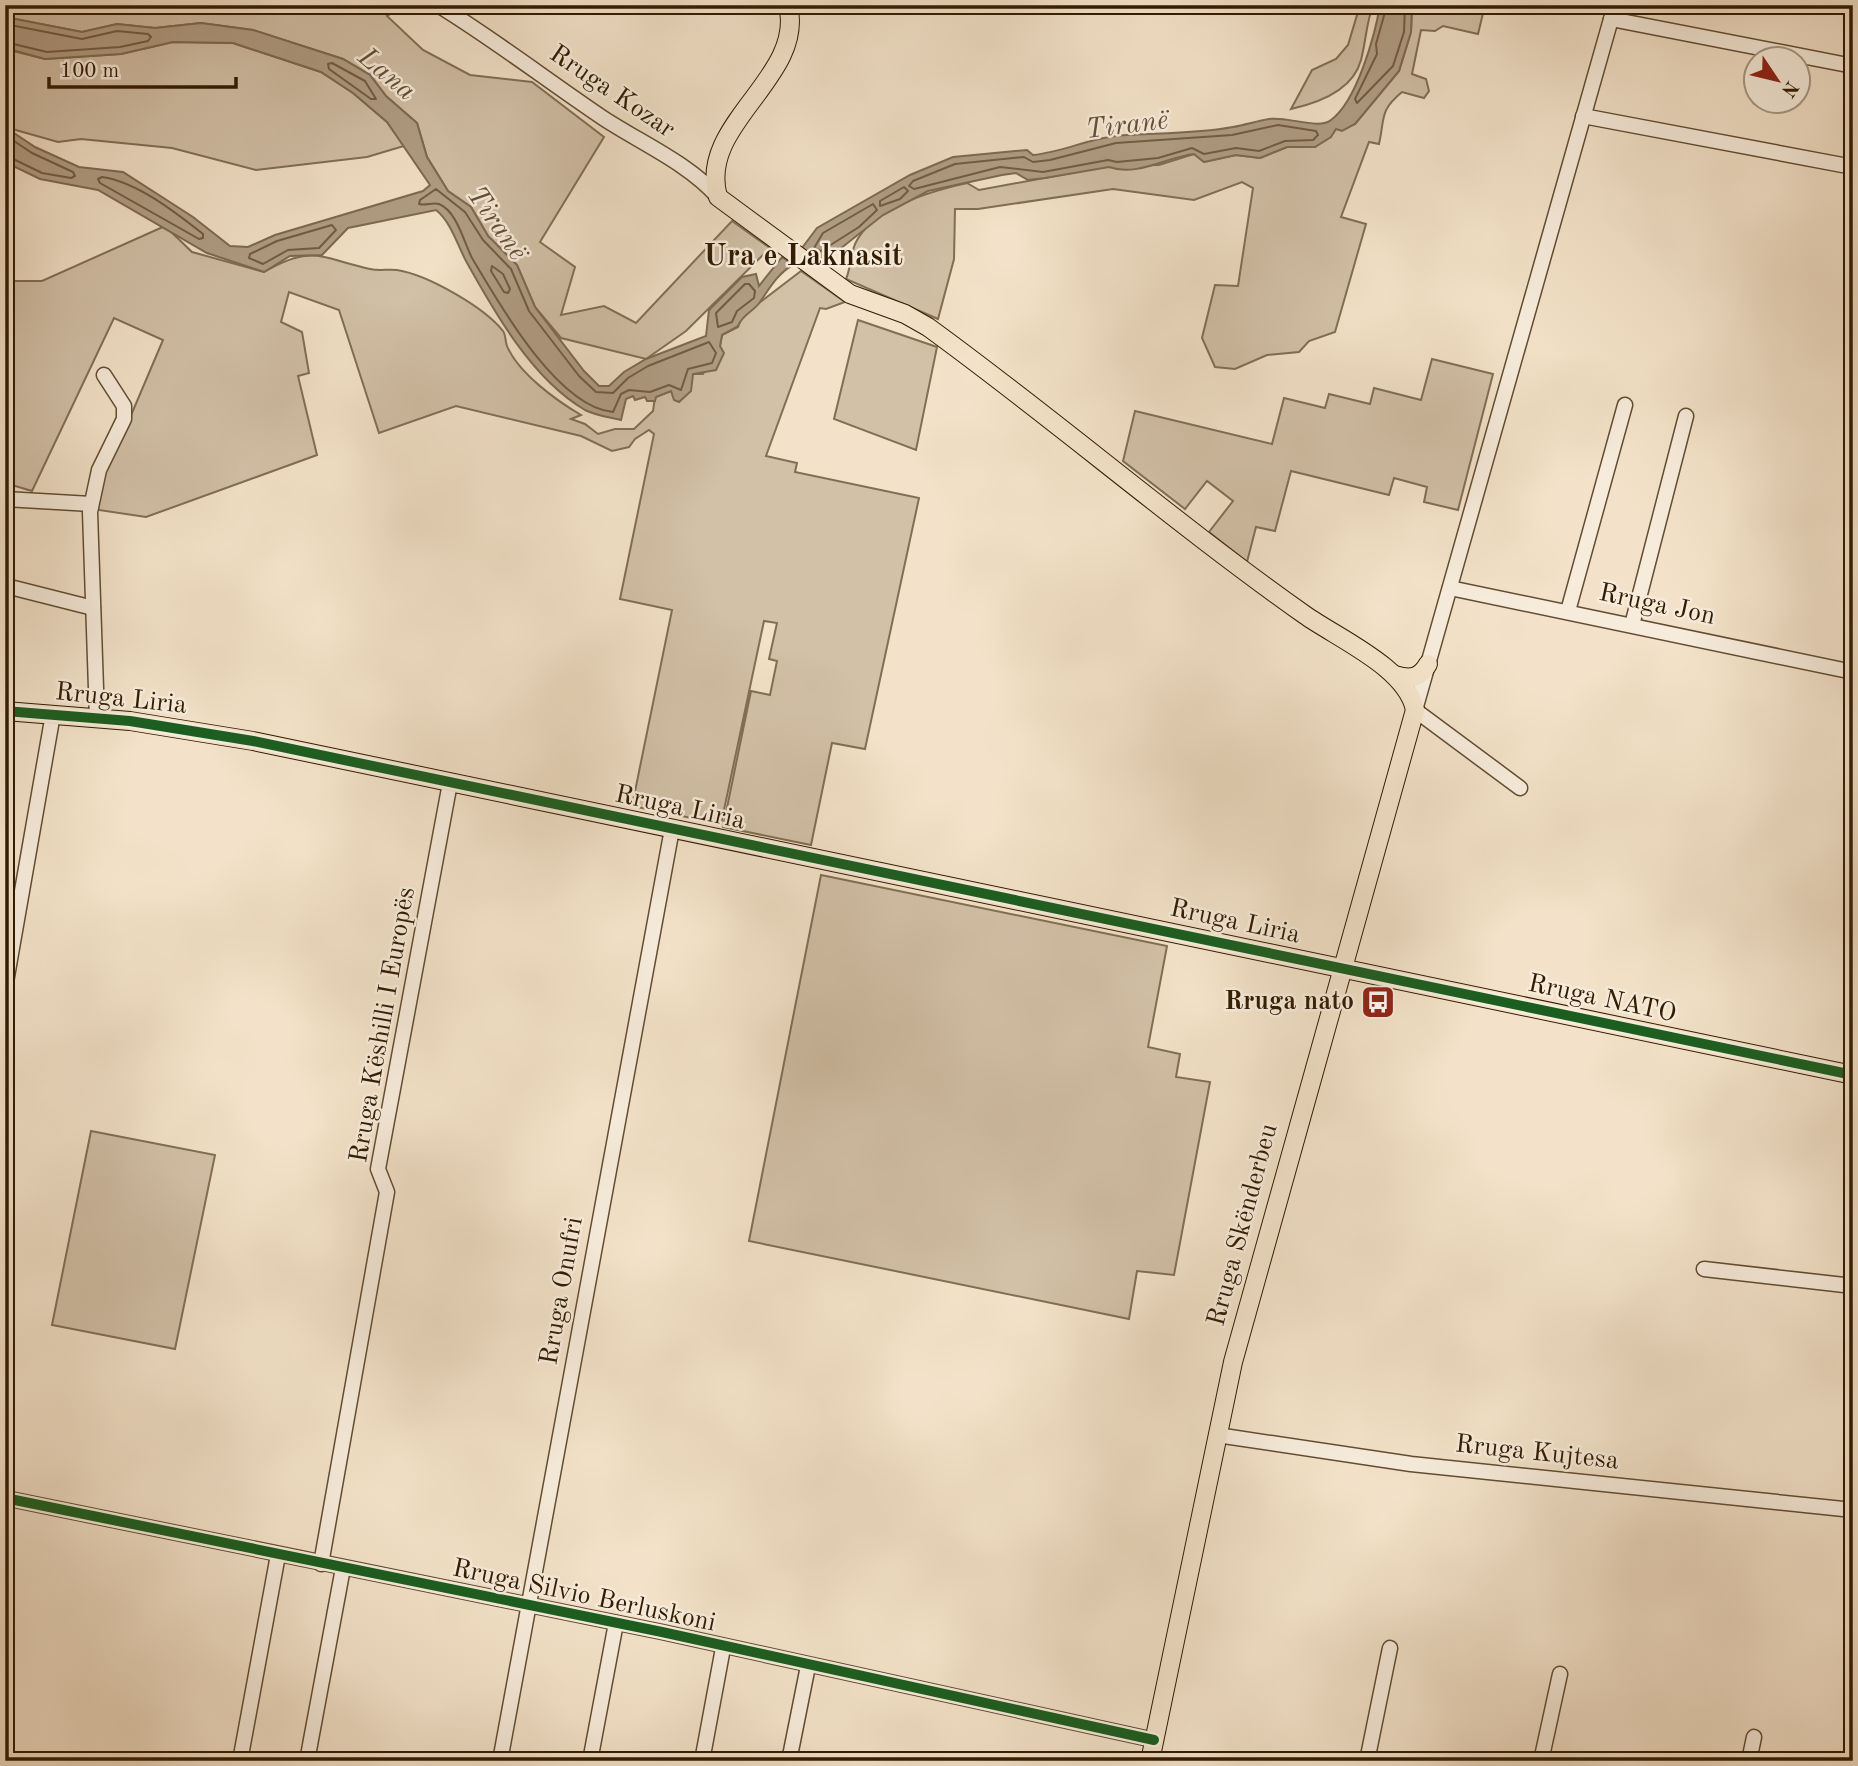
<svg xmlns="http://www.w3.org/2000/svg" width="1858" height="1766" font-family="'Old Standard TT',serif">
  <rect width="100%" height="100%" fill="#f3e2c9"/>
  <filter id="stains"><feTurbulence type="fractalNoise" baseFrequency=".00286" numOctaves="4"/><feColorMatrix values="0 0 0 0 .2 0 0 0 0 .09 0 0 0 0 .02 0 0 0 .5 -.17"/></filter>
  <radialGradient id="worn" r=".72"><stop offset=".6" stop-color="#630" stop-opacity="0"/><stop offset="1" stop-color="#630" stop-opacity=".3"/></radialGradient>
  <!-- green -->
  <g fill="#d2c0a7" stroke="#826e54" stroke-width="2">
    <path d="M5,5H405L387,16L423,50L470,75L532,82L604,137L540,242L575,267L561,315L604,306L636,323L732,221L770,248L686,331L646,359L561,338L535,307L517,265L488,236L471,207L448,191L427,157L417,123L386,96L370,75L343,59L253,30L201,23L155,28L117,24L82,32L5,17Z"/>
    <path d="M1360,5H1373C1366,24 1366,41 1361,60C1353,90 1318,103 1291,109L1312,70L1336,59L1348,45Z"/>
    <path d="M1412,5H1485L1478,34L1443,26L1435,31L1421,30L1412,74L1426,79L1429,91L1424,98L1402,92C1379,111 1385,118 1379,144L1369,142L1341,217L1366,224L1335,332L1309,341L1299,352L1267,355L1235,369L1215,367L1202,338L1215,285L1238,286L1253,188L1242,182L1194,200L1113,189L978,209H955L954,259L938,319L846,279C851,268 850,254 856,242C874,207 931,191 967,183L979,190L1109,166L1159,165L1194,154L1204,162L1236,155L1260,158L1287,147H1315L1336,129L1355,124L1399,71L1411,32Z"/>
    <path d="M173,42L233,43L321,72L353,93L387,122L404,146L367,157L256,170L172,148L81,139L58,142L5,127V49L45,59L121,54Z"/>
    <path d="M165,226L192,252L264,272C312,244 321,258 370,269C379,271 388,269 397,270C428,275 484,307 503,331C506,335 505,341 507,346C518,373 557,401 581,415L571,419L585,424L598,434L615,429H634L653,411L655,397L671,391L693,374H703L720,346L722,335L738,327L742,316L801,271L845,302L826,309L820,308L766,456L797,463L795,472L919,498L865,749L832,743L811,845L723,827L751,691L770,695L777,661L769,659L777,623L764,621L721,824L632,806L672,610L620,599L654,434L649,430L635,439L629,447L612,451L581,436L456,406L379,433L339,310L289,292L281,322L302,332L309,373L298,376L317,455L146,517L92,509L114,440L132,413L163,340L114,318L32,491L5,483V281H42Z"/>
    <path d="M858,320L937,347L916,450L834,419Z"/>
    <path d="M1432,359L1493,374L1458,510L1424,502L1427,487L1394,478L1389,495L1291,471L1275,531L1256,527L1247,562L1209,532L1233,501L1207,481L1185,509L1123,461L1135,411L1272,444L1284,398L1325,408L1329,394L1370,404L1374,388L1421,400Z"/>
    <path d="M821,875L1167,946L1148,1047L1180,1054L1176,1077L1210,1082L1174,1275L1137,1271L1129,1319L749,1241Z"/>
    <path d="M91,1131L215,1155L175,1349L52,1325Z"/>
  </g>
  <!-- water -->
  <g fill="#b19e85" stroke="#7e6a50" stroke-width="2">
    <path d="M1380,5H1412L1411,32L1399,71L1355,124L1342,131L1336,129L1331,137L1315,147H1287L1260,158L1236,155L1204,162L1194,154C1167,157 1137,177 1109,167L1045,178L1028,180L1016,173L1002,175L928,191L883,215L840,249L819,260L802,248L817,228L910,175L953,157L1027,150L1033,155C1062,152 1088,139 1116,136C1154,133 1195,134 1233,127C1245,125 1257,121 1269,119C1287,116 1319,130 1331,120C1357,101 1375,35 1380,5Z"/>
    <path d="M5,17L82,32L117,24L155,28L201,23L253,30L343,59L370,75L386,96L417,123L427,157L448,191L471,207L488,236L517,265L535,307L584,371L599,386H609L624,372L646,359L706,336L709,310L742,277L756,274L759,286L782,257L793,265C778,273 769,289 760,302C753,312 743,314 738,326L722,335L720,346L724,353L716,370L693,374L691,391L679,402L674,400L671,391L656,397L655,401H647L645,397L635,400L633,396L626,399L621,420C609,417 597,416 585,410C532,379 495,313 466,261C457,244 451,222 436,210L348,228L322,255L290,256L264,272L207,253L98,190L40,179L5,162V127L35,147L79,167L123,172L193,217L230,246L248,247L275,235L423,191L430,185L387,122L353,93L321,72L233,43L173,42L121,54L45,59L5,48Z"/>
  </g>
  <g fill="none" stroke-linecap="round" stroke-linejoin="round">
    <!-- shore -->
    <g stroke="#725c42" stroke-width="2">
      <path d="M1387,5L1376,44L1377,54L1355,99L1357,103L1393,66L1404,32L1405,5"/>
      <path d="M5,24L82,39L117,31L148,34L151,37L148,41L120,47L47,52L5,42"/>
      <path d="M332,63L365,81L376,99H371L329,69L328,64Z"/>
      <path d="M1278,125L1316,131L1318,135L1313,140L1285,141L1259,151L1236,148L1204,154L1192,148L1158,158L1117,162L1108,160L1043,172L1000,167L914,189L909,186L913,181L955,164L1024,157L1033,162L1050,160L1116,143L1232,135Z"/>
      <path d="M5,135L32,153L73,172L75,176L71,178L42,173L5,155"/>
      <path d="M102,177C137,182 175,212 203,234V238L199,239L100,183L98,179Z"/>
      <path d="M904,187L908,191L900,199L880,206V201Z"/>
      <path d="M436,189L465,212L483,240L511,269L529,311L579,376L596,392L613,393L628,378L648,366L709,342L716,353L712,363L688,369L681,390L669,385L650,392L629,390L621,394L613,412C557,407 498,302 472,258C464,243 457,211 439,204C433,202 425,206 419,204L420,200Z"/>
      <path d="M873,204L877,210L859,227L821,251L814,248L823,233Z"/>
      <path d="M332,225L336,230L319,248L288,250L263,264L249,258L250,254L277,241Z"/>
      <path d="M492,266L503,274L510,289L508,293L504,292L491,271Z"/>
      <path d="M745,284H749L755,291L754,298L737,311L732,322L718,327L716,313Z"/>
    </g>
    <!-- minor casing -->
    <g stroke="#624d32" stroke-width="17">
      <g id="minor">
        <path d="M438,5C495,40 548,81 603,118C641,143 688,163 718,197"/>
        <path d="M1611,19L1853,66"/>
        <path d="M1583,116L1853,167"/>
        <path d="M5,499L91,504"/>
        <path d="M14,588L93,608"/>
        <path d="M1450,588L1853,672"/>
        <path d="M1568,611L1625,405"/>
        <path d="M1632,625L1686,416"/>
        <path d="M97,718L90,512L99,470L124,419V406L104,375"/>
        <path d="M1520,788L1415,710L1615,5"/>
        <path d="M5,988L53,714"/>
        <path d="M1704,1269L1853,1286"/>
        <path d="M1217,1435L1411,1464L1853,1510"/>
        <path d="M5,1498L662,1632L1154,1740"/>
        <path d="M321,1564L387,1192L378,1169L450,783"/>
        <path d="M240,1761L278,1555"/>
        <path d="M307,1761L343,1568"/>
        <path d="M500,1761L672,829"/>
        <path d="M590,1761L616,1623"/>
        <path d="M702,1761L723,1648"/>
        <path d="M789,1761L808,1666"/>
        <path d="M1367,1761L1390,1648"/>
        <path d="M1541,1761L1560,1674"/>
        <path d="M1749,1761L1754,1737"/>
      </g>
    </g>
    <!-- major casing -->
    <g stroke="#321b00" stroke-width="20">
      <g id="major">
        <path d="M788,5C806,78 697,123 718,197L850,294L905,314L928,327C1056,420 1176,524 1305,615C1339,639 1407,668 1415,710L1233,1362L1150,1761"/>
        <path d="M1395,675C1411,680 1420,678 1428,664"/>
        <path d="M5,711L130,721L253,741L1853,1075"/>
      </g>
    </g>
    <!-- minor -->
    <use href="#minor" stroke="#f7ecdc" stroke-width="14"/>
    <!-- major -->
    <use href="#major" stroke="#f3e2c9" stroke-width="18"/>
    <!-- cycleway casing -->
    <g stroke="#f7ecdc" stroke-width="15">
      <g id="cycleway">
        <path d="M5,711L130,721L253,741L1853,1075"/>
        <path d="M5,1498L662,1632L1154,1740"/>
      </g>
    </g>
    <!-- cycleway -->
    <use href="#cycleway" stroke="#1b5e20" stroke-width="10"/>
  </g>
  <!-- icons -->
  <defs>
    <g id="bus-square" transform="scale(1.75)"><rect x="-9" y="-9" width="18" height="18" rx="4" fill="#8f2418" stroke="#f7ecdc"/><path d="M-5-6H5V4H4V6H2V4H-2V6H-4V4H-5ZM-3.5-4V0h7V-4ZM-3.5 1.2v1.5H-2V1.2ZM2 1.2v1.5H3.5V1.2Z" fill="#fff"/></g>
  </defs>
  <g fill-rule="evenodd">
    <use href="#bus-square" x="1378" y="1002"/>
  </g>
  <g text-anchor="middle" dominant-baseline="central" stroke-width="5" stroke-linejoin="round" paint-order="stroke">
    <!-- street labels -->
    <g font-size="26" fill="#321b00" stroke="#f7ecdc">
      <text transform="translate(612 92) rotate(34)">Rruga Kozar</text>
      <text transform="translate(1657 605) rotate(12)">Rruga Jon</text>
      <text transform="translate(121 699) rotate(6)">Rruga Liria</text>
      <text transform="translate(680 808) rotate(12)">Rruga Liria</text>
      <text transform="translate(1235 922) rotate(12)">Rruga Liria</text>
      <text transform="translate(1602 999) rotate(12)">Rruga NATO</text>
      <text transform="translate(383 1025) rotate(-80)">Rruga Këshilli I Europës</text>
      <text transform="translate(1243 1225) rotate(-75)">Rruga Skënderbeu</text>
      <text transform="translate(562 1291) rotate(-80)">Rruga Onufri</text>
      <text transform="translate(1537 1453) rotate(6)">Rruga Kujtesa</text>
      <text transform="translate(584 1596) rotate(12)">Rruga Silvio Berluskoni</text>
    </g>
    <!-- poi labels -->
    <g font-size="26" font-weight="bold" fill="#321b00" stroke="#f7ecdc" text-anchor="end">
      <text x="1354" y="1002">Rruga nato</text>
    </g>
    <!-- water labels -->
    <g font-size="28" font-style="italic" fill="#654f35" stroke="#f7ecdc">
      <text transform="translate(386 75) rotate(40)">Lana</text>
      <text transform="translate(1127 126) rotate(-7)">Tiranë</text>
      <text transform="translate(496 224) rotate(55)">Tiranë</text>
    </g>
    <!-- quarter labels -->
    <g font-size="30" font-weight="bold" fill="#321b00" stroke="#f7ecdc">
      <text x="803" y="257">Ura e Laknasit</text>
    </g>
  </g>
  <!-- margin -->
  <rect width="1858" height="1766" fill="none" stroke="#f3e2c9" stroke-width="28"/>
  <rect x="7" y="7" width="1844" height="1752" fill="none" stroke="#321b00" stroke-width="3.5"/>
  <rect x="14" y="14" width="1830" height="1738" fill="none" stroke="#321b00" stroke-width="2"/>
  <!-- north arrow -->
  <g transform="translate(1777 80) rotate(125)"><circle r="33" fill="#f7ecdc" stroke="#a89884" stroke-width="2"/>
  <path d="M0-5L12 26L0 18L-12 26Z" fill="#8f2418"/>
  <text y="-10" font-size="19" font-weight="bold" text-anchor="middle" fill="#321b00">N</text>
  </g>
  <!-- scale -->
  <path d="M49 77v10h187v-10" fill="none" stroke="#321b00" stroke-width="3.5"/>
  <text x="60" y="77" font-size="21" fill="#321b00" stroke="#f7ecdc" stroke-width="5" paint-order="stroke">100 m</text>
  <rect width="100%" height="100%" filter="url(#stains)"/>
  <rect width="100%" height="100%" fill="url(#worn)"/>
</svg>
